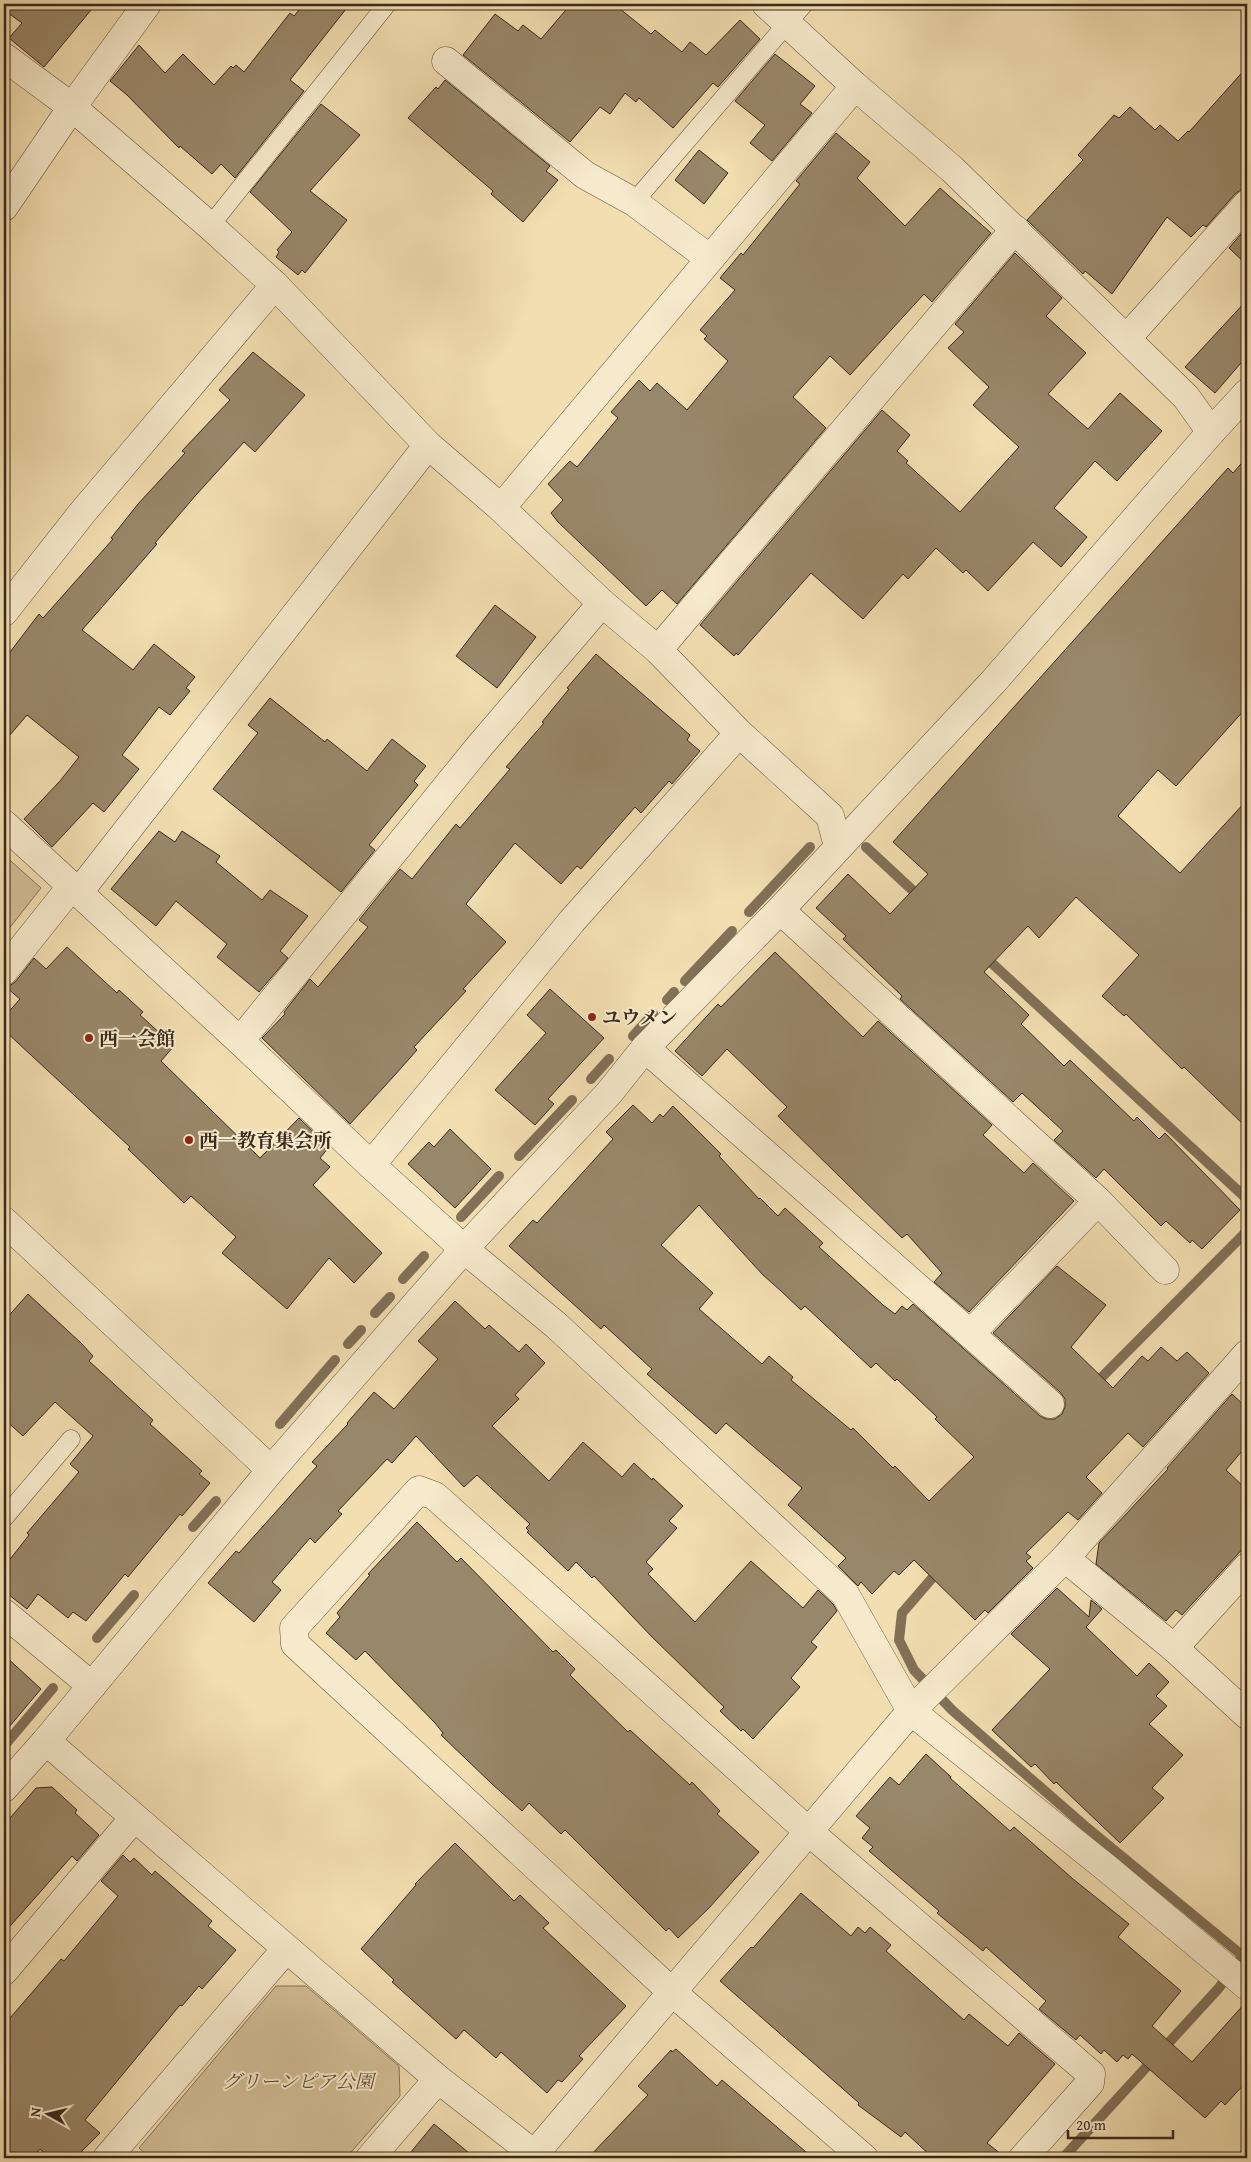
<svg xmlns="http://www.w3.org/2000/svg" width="1251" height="2162" font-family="'Gentium Book Plus','Noto Serif JP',serif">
  <rect width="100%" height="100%" fill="#f2deb1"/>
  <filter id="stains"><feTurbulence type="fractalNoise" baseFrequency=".004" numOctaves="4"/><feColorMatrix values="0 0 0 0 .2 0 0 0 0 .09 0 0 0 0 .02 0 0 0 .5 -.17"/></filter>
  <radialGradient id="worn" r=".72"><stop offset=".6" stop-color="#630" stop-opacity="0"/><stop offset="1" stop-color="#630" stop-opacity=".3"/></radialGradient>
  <!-- green -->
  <g fill="#d3bf98" stroke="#86745a">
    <path d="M4,855L41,888L4,935Z"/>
    <path d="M276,1986H306L399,2066L400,2096L346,2158H150L139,2148Z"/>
  </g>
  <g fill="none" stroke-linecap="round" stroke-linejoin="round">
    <!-- stream -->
    <g stroke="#827057" stroke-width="10">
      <path d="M866,847L922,899"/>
      <path d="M749,912L810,847"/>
      <path d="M982,954L1247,1199"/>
      <path d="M685,981L732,931"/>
      <path d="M667,1000L674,992"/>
      <path d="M633,1036L653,1014"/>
      <path d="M591,1079L609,1059"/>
      <path d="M519,1156L572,1100"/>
      <path d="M461,1217L499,1176"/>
      <path d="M403,1279L424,1256"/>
      <path d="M375,1313L390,1297"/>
      <path d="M348,1344L361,1330"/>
      <path d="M1092,1387L1247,1231"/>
      <path d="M280,1424L335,1360"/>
      <path d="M193,1527L216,1501"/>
      <path d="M940,1569L902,1613L899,1640L914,1670L952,1710L1085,1826L1243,1956L1218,1989L1063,2158"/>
      <path d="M97,1638L134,1595"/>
      <path d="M4,1746L53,1688"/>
    </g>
  </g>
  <!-- building -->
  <g fill="#998769" stroke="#39291c" fill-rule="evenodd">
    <path d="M4,4H96L44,67L9,38L22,23L4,10Z"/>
    <path d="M304,4H350L290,80L304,91L235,178L221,164L212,174L180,146L179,148L127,95L110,81L139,45L165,73L183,54L214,85L231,66L233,68L236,65L244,72L290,13L294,16Z"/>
    <path d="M571,4H614L651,34L655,30L682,52L690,42L706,55L740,20L760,39L718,87L713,83L673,128L639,98L636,102L625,93L610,114L600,107L570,142L463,55L495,14L518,31L523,25L541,39Z"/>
    <path d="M775,54L815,86L800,104L812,113L772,161L750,143L765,125L735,101Z"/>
    <path d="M1247,67V189H1242L1235,194L1206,227L1203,225L1191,237L1167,217L1112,294L1085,271L1083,274L1027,220L1083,160L1078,155L1114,115L1119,118L1130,107L1155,130L1160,125L1178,141L1188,131L1189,132Z"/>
    <path d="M445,80L550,166L546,171L558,180L523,222L491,194L493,191L408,118L436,87L438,89Z"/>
    <path d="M321,104L360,135L310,191L347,220L305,273L302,270L298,275L276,257L279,252L277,250L292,232L250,192Z"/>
    <path d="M836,133L870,162L857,178L905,226L940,188L991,233L932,302L924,294L850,375L830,356L793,397L826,428L677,604L662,590L646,606L558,522L551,513L563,500L548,484L570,461L577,467L618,418L611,412L639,380L650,391L657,383L687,410L728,361L704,339L707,336L700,330L735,290L720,278L741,253L743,255L800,184L796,181Z"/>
    <path d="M699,150L728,173L704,204L675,180Z"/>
    <path d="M1247,227V265L1229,248Z"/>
    <path d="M1015,253L1062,298L1046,316L1086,353L1048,394L1088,429L1120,393L1162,431L1117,481L1095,461L1054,508L1087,537L1061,567L1033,542L988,591L966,570L963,573L936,548L908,579L903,574L863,619L811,573L738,655L736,653L734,656L700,625L882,410L910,435L897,451L908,461L906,463L960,512L1019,447L973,405L989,387L948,348L964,332L955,324Z"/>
    <path d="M1247,300V356L1215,393L1185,367Z"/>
    <path d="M253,352L305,395L255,452L244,442L196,495L155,543L157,544L82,630L133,670L154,644L195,677L186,688L190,691L170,715L159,707L122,755L139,769L104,812L93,803L52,847L24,819L60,781L79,757L27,715L4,742V660L39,614L43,618L113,539L111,538L138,504L185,453L182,451L230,400L219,390Z"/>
    <path d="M1247,457V707L1176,786L1158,770L1118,816L1180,873L1247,800V1128L1184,1067L1182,1069L1126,1014L1124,1016L1102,996L1139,955L1076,897L1039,938L1028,926L984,972L1029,1015L1021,1024L1064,1066L1070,1060L1134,1121L1137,1117L1159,1139L1165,1133L1240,1210L1202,1249L1192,1240L1190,1243L1166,1221L1161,1226L1104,1169L1096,1178L1054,1140L1063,1131L1022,1093L1013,1102L900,999L902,996L843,939L846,936L816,908L848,874L890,914L928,874L893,842L1228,468L1233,473Z"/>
    <path d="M495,605L536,637L497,688L456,656Z"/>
    <path d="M596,654L690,735L687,740L700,751L672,784L669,781L641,813L635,807L581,869L577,866L561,884L515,843L466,904L506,942L463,989L466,991L414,1047L417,1050L394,1076L350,1124L262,1038L285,1014L284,1012L310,979L318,987L368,927L359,920L400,869L412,879L456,824L460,828L510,769L506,767L544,723L542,722L569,689L567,688Z"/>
    <path d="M270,698L325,742L327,739L367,771L392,739L426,766L414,781L418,785L369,845L375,850L341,892L213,789L258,733L248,725Z"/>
    <path d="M159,831L175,842L182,831L220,856L216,862L262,900L270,890L308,916L280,951L288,958L259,992L217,957L227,944L176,901L156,926L111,889Z"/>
    <path d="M67,947L117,993L119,990L143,1012L140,1015L174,1046L161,1061L260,1158L299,1118L329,1147L320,1158L330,1167L313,1185L382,1253L354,1283L329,1258L287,1309L222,1253L236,1237L191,1196L184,1203L128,1149L130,1147L4,1030V1017L20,999L7,988L16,981L34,958L46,969Z"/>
    <path d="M775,952L863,1037L878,1021L992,1125L983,1135L1024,1173L1033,1163L1074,1201L969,1312L934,1282L942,1273L907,1234L902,1238L778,1116L787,1107L727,1049L702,1076L675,1051L718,1004L721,1007Z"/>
    <path d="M550,989L604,1038L548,1099L554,1104L535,1125L495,1090L546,1033L527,1015Z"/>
    <path d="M633,1105L652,1123L660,1114L663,1117L673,1106L721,1154L719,1156L759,1199L760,1198L778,1216L785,1208L823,1243L819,1247L883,1305L895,1314L902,1306L907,1310L913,1304L1040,1416L1046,1419H1055L1062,1414L1065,1407V1399L1060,1392L993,1333L1057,1266L1106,1305L1071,1347L1113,1388L1142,1356L1148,1361L1161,1347L1177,1361L1187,1352L1209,1373L1143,1447L1128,1433L1086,1477L1102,1493L1078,1520L1068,1512L1026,1553L1031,1557L1026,1561L1033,1568L988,1613L985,1610L975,1620L914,1560L899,1575L894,1571L872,1594L861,1582L858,1586L838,1566L846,1558L788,1505L802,1488L726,1423L716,1434L647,1374L652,1369L604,1325L601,1329L509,1246L533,1220L537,1223L613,1139L606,1132ZM699,1205L763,1275L781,1291L801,1310L805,1306L871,1368L876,1363L895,1381L897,1379L937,1417L935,1419L974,1457L929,1501L895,1466L893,1468L853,1428L851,1430L791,1380L793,1377L769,1356L762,1364L699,1309L713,1293L661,1245Z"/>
    <path d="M450,1129L491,1169L455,1208L408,1164L429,1142L434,1147Z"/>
    <path d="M28,1294L81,1343L93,1356L89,1361L153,1420L150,1424L202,1471L199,1474L210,1483L182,1516L180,1514L128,1577L125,1574L86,1621L73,1612L68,1618L38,1594L27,1609L4,1591V1567L29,1535L27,1533L79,1472L70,1464L93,1436L55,1402L23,1436L4,1419V1321Z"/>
    <path d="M455,1301L485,1329L489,1325L519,1352L526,1344L545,1363L515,1395L519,1399L492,1426L549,1481L583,1442L622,1477L634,1463L652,1480L653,1478L683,1506L669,1521L677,1528L646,1562L653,1569L648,1574L695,1622L751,1561L803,1608L818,1590L833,1604L837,1611L811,1642L817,1647L791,1678L800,1687L753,1739L743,1729L741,1731L720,1711L724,1707L652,1637L594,1576L592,1578L576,1562L568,1571L527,1532L529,1531L526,1528L530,1524L477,1475L464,1487L416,1436L392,1463L387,1459L338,1511L342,1514L315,1543L310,1538L272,1582L281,1590L254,1622L208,1583L236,1551L239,1553L317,1466L312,1462L348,1424L347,1423L374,1392L394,1409L438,1359L418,1341Z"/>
    <path d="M1232,1394L1247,1408V1445L1226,1470L1247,1490V1544L1182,1615L1176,1610L1166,1621L1096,1564L1099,1543L1168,1469L1167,1468Z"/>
    <path d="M417,1522L457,1562L461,1558L553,1652L556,1650L575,1669L570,1675L580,1685L628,1732L630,1730L690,1785L692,1782L720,1811L717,1814L759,1852L709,1908L678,1938L669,1928L666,1931L565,1830L561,1834L529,1803L522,1811L491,1783L441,1735L443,1733L435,1723L365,1651L356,1660L326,1633L340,1617L337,1613L370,1575L368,1574Z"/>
    <path d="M1057,1588L1089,1617L1091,1600L1102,1609L1086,1627L1137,1676L1149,1663L1169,1682L1156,1696L1167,1706L1149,1724L1183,1755L1152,1788L1164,1798L1120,1843L1056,1782L1054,1784L1035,1764L1031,1767L992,1730L1050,1669L1011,1634Z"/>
    <path d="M4,1655L41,1689L4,1733Z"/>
    <path d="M926,1754L951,1777L950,1778L1010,1831L1014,1827L1073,1879L1129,1924L1118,1937L1181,1991L1152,2026L1192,2062L1247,2001V2081L1225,2105L1221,2101L1205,2118L1132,2054L1128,2059L1123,2055L1117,2062L1104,2050L1101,2054L1080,2035L1076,2040L1039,2009L1046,2001L986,1947L983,1951L937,1913L939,1911L869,1851L873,1847L862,1838L870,1828L856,1816L890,1777L899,1785Z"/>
    <path d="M52,1787L77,1810L75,1813L99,1835L77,1861L72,1856L4,1933V1825L36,1788Z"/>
    <path d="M455,1843L514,1901L520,1895L549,1923L543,1928L626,2006L579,2056L583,2059L562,2082L558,2080L547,2093L501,2052L496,2058L464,2030L456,2039L392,1982L394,1980L361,1949L416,1885L415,1884Z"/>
    <path d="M123,1855L130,1862L134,1858L152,1875L155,1871L212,1921L208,1926L236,1950L202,1989L199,1986L182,2006L180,2005L85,2120L100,2133L75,2158H50L40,2149L32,2158H4V2025L61,1959L64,1961L69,1955L118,1896L101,1881Z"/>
    <path d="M801,1893L851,1936L858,1927L865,1933L870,1927L891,1945L886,1951L964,2020L969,2014L1008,2046L1019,2033L1055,2064L987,2143L1006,2158H933L905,2132L901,2137L858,2105L859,2103L720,1981L751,1947L753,1948Z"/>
    <path d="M676,2049L717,2086L722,2080L813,2158H588L648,2095L638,2086L671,2050L672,2052Z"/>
    <path d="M434,2124L475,2158H406Z"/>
  </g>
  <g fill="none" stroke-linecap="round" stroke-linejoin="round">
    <!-- lane casing -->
    <g stroke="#675641" stroke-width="19">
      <g id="lane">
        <path d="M634,202L804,4"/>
        <path d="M210,226L387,4"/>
        <path d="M4,1518L71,1439"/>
      </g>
    </g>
    <!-- street casing -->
    <g stroke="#675641" stroke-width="29">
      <g id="street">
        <path d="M766,4L855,86L952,169L1186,397L1211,432"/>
        <path d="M4,57L72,107L210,226L275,285L428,445L501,508L602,603L658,650L739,733L830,816L838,846"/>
        <path d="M446,61L585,175L634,202L709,258"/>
        <path d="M4,207L72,107L147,4"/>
        <path d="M1127,338L1247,204"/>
        <path d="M501,508L855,86"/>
        <path d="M4,612L82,513L275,285"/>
        <path d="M658,650L1015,229"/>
        <path d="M4,824L240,1041L371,1165L464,1249L557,1326L845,1594L911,1711L1109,1870L1247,1986"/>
        <path d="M79,892L428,445"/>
        <path d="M780,910L1098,1201L1165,1270"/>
        <path d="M4,971L71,887"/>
        <path d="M240,1041L478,748L602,603"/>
        <path d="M645,1048L1050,1404"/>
        <path d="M371,1165L572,921L739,733"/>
        <path d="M4,1221L271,1470"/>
        <path d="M970,1334L1098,1201"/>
        <path d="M1065,1558L1174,1648L1247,1715"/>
        <path d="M4,1613L92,1686"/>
        <path d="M1174,1648L1247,1567"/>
        <path d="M46,1741L438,2079L539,2158"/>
        <path d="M4,1788L46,1741L271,1470L464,1249L609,1093L645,1048L780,910L993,682L1211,432L1247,393"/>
        <path d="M4,1971L134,1818"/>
        <path d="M107,2158L286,1949"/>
        <path d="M370,2158L438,2079"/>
        <path d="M531,2158L911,1711L1065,1558L1247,1354"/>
        <path d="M864,2158L672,1992L295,1644L294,1628L419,1490L435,1496L808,1831L1091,2074L1090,2083L1023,2158"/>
      </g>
    </g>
    <!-- lane -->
    <use href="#lane" stroke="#f7eacc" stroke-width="18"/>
    <!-- street -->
    <use href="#street" stroke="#f7eacc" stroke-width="28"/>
  </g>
  <!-- markers -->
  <g fill="#8f2418" stroke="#f7eacc" stroke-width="2">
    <circle cx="592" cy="1017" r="5"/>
    <circle cx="89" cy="1038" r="5"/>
    <circle cx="189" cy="1140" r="5"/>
  </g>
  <g text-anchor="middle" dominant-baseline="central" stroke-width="4" stroke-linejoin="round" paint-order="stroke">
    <!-- poi labels -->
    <g font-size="19" font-weight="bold" fill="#39291c" stroke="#f7eacc" text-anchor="start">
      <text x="602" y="1017">ユウメン</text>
      <text x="99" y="1038">西一会館</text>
      <text x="199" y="1140">西一教育集会所</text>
    </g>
    <!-- park labels -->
    <g font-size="19" font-style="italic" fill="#604e3b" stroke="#f7eacc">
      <text x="298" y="2081">グリーンピア公園</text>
    </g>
  </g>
  <!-- margin -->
  <rect width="1251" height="2162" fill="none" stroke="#f2deb1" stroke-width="20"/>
  <rect x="5" y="5" width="1241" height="2152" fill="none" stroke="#39291c" stroke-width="2.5"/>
  <rect x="10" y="10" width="1231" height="2142" fill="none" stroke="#39291c"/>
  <!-- north arrow -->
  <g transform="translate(48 2114) rotate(278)" stroke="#f7eacc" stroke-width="4" paint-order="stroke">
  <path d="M0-4L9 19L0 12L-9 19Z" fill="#39291c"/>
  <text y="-8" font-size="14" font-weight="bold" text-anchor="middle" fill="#39291c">N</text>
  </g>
  <!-- scale -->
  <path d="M1068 2130v8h105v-8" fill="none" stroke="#39291c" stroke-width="2.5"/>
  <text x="1076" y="2130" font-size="15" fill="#39291c" stroke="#f7eacc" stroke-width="4" paint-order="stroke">20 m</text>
  <rect width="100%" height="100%" filter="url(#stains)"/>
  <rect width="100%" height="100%" fill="url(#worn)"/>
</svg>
